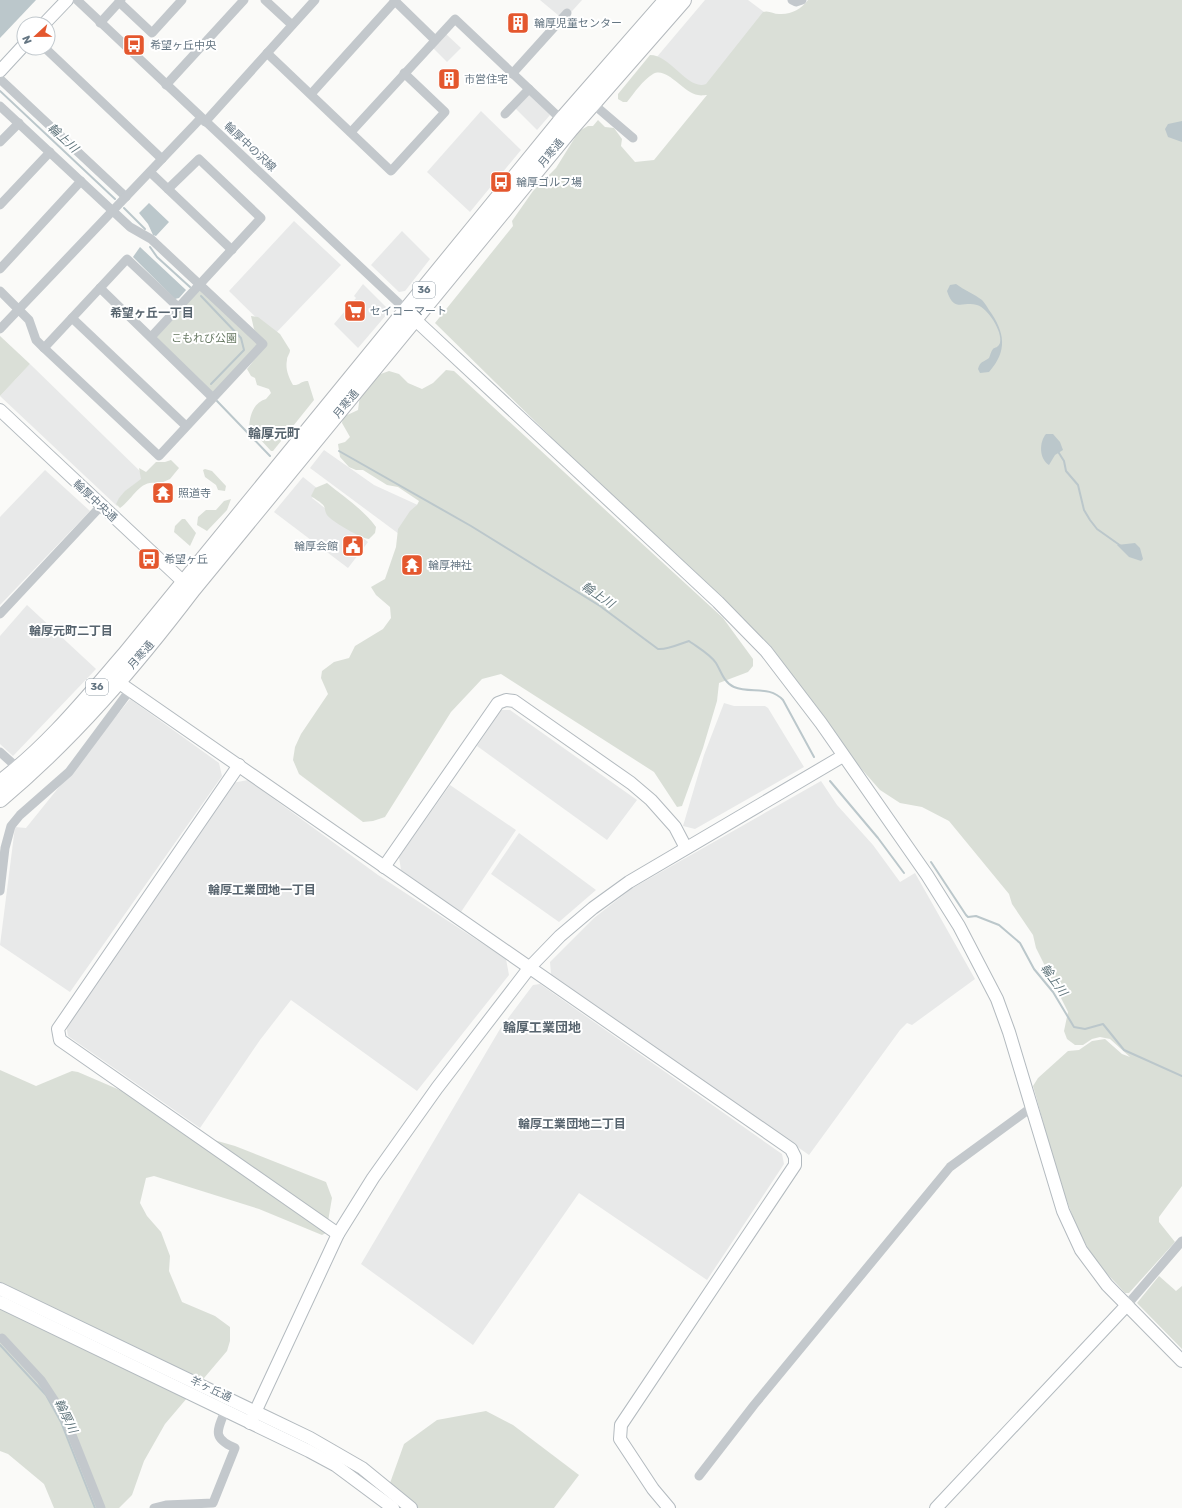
<svg xmlns="http://www.w3.org/2000/svg" width="1182" height="1508" font-family="Rubik,'Noto Sans JP',sans-serif">
  <rect width="100%" height="100%" fill="#fafaf8"/>
  <!-- built -->
  <g fill="#e8e9e9">
    <path d="M540,0H582L564,20Z"/>
    <path d="M705,0H748L764,12L702,94L656,58Z"/>
    <path d="M446,34L461,48L447,62L433,48Z"/>
    <path d="M528,94L550,115L537,130L515,108Z"/>
    <path d="M481,111L521,150L470,212L427,172Z"/>
    <path d="M294,221L341,265L274,335L229,291Z"/>
    <path d="M402,231L430,259L405,291L399,292L371,265Z"/>
    <path d="M363,284L386,307L387,314L358,348L334,324L356,298L354,296Z"/>
    <path d="M30,364L145,476L117,506L0,396Z"/>
    <path d="M324,450L374,485L420,506L399,534L310,468Z"/>
    <path d="M45,470L90,511L0,605V517Z"/>
    <path d="M303,477L318,489L312,498L368,542L348,568L274,512Z"/>
    <path d="M27,605L96,669L13,756L0,744V636Z"/>
    <path d="M130,699L219,763L222,776L70,992L0,945L15,827L26,828Z"/>
    <path d="M724,703L734,706H765L768,708L804,767L695,829L683,826L704,755Z"/>
    <path d="M501,710H510L637,800L607,840L477,746Z"/>
    <path d="M248,780L378,875L506,959L509,975L417,1091L291,1000L260,1040L200,1128L68,1036L66,1025L124,943L232,783Z"/>
    <path d="M821,781L837,805L873,845L900,882L915,873L975,979L912,1025L907,1023L900,1030L809,1155L551,974L550,962L594,918L631,889Z"/>
    <path d="M450,785L516,830L461,912L401,870L399,857Z"/>
    <path d="M519,833L596,890L559,922L491,874Z"/>
    <path d="M540,984L782,1154L784,1164L707,1280L579,1193L473,1345L361,1264L500,1029L533,985Z"/>
  </g>
  <!-- green -->
  <g fill="#dadfd7">
    <path d="M808,0H1182V1186L1159,1217V1222L1175,1242L1129,1293H1125C1115,1281 1101,1270 1093,1256C1063,1209 1049,1140 1033,1086L1038,1078L1068,1051L1079,1050L1092,1041L1105,1039L1122,1054L1130,1057L1110,1039L1100,1037L1092,1039L1083,1045H1075L1067,1039L1064,1031L1068,1012L1036,948L1033,935L1012,904L1009,894L949,821L922,807L900,803L880,790L858,765L770,645L734,616L595,478L593,479L553,442L550,436L435,323L513,226L512,221L533,191L556,168L579,131L588,126H593L598,120L605,127L614,128L622,139L621,146L635,162L654,160L707,95C705,95 701,96 698,95C683,93 667,66 653,74C642,81 635,92 627,102H623L618,99V94L650,55C671,55 688,91 706,84L763,12C769,10 773,14 779,14C791,15 801,9 808,0Z"/>
    <path d="M200,284L263,344L212,397L151,337Z"/>
    <path d="M251,316L258,317L280,334L290,350C290,354 287,356 287,360C285,369 289,378 293,385C299,386 302,380 308,381L314,400L273,451H271L249,427C250,415 253,403 266,399L271,393L269,389L257,385L255,378L251,376L247,369L255,359L260,338L254,329Z"/>
    <path d="M0,336L30,364L0,396Z"/>
    <path d="M446,370L454,371L723,618L753,659V666L748,672L719,683L717,701L703,748L682,806L677,807L654,772L501,674L482,679L451,712L385,817L373,821L363,822L299,774L293,760L295,747L301,734L328,694L321,678L322,671L334,662L349,658L355,646L383,629L391,618L390,607L376,595L371,587L385,579L396,547L398,529L410,511L417,505L419,501L398,487L387,485L363,470H356L349,467L340,457L338,444L345,442L350,437L342,423L343,417L358,410L360,395L378,375L389,371L399,374L408,383L422,389L433,383Z"/>
    <path d="M171,460L179,468L170,479L159,484C141,477 133,499 120,508L116,504L119,498L125,491L141,479L139,468L146,472L156,462H165Z"/>
    <path d="M205,469L212,471L226,486L225,491L218,490L216,485L205,477L203,470Z"/>
    <path d="M327,483C344,497 363,509 376,527L375,533L369,539C362,539 331,521 327,515C325,512 325,508 324,506C321,502 315,499 311,496L315,488Z"/>
    <path d="M231,499L227,510L207,531L197,525L198,517L206,510H216L224,501Z"/>
    <path d="M182,519H185L196,533L190,546L174,532L175,526Z"/>
    <path d="M0,1070L36,1086L72,1071L78,1072L157,1106L179,1130L235,1146L326,1182L332,1198L326,1233L322,1235L259,1209L154,1176L146,1178L140,1203L147,1216L161,1232L170,1256L169,1271L182,1302L215,1316L230,1327V1341L227,1351L165,1424L144,1461L132,1495L119,1508H54L44,1484L8,1454L0,1451Z"/>
    <path d="M1159,1276L1176,1291L1182,1286V1349L1137,1303Z"/>
    <path d="M486,1411L513,1425L579,1475L554,1508H381L404,1444L437,1420Z"/>
  </g>
  <!-- water -->
  <g fill="#bbc7cb">
    <path d="M0,0H36L0,38Z"/>
    <path d="M1182,121V142L1168,137L1165,129L1168,124Z"/>
    <path d="M149,203L169,222L156,236L153,235L148,224L139,213Z"/>
    <path d="M140,247L186,290L179,298L175,299L133,257Z"/>
    <path d="M956,284C964,290 974,294 982,300C985,303 987,307 989,310C1005,332 1008,351 989,372L980,373L978,369C980,361 984,362 989,358C990,356 991,351 993,349C995,347 998,348 1000,343C1003,332 988,308 977,305C963,301 954,313 947,291L950,285Z"/>
    <path d="M1046,434H1053L1060,442L1063,450L1055,455L1049,465C1039,459 1039,442 1046,434Z"/>
    <path d="M1135,543L1140,548L1143,559L1141,561L1129,557L1117,545Z"/>
  </g>
  <g fill="none" stroke-linecap="round" stroke-linejoin="round">
    <!-- stream -->
    <g stroke="#bbc7cb" stroke-width="2">
      <path d="M0,91L115,199"/>
      <path d="M124,208L145,229"/>
      <path d="M150,247L157,257L190,287"/>
      <path d="M201,296L241,338L244,350L211,384"/>
      <path d="M217,401L270,456"/>
      <path d="M1057,450L1064,461L1066,471L1078,485L1084,510L1090,520L1097,529L1121,546"/>
      <path d="M339,451L471,526L600,606L658,649C668,650 679,644 689,641C697,647 710,654 716,663C721,671 724,683 734,687C751,694 769,685 783,700L814,757"/>
      <path d="M830,781L878,838L904,873"/>
      <path d="M931,862L966,915L968,917L976,916L999,925L1020,943L1034,969L1053,992L1074,1027L1085,1029L1103,1024L1124,1050L1182,1076"/>
      <path d="M0,1345L46,1395L61,1422L95,1508"/>
    </g>
    <!-- secondary casing -->
    <g stroke="#b3babf" stroke-width="14">
      <g id="secondary">
        <path d="M44,24L67,0"/>
        <path d="M0,71L24,45"/>
        <path d="M409,314L718,602L766,651L821,723L927,875L959,926L997,999L1009,1032L1063,1211L1081,1250L1107,1285L1182,1361"/>
        <path d="M0,410L190,588"/>
        <path d="M118,682L791,1149L795,1157V1165L621,1425L620,1439L653,1489L669,1508"/>
        <path d="M239,765L58,1029L60,1040L338,1234"/>
        <path d="M384,867L498,703L506,700L514,701L631,783L651,800L675,827L686,848"/>
        <path d="M0,1289L310,1438L362,1468L411,1508"/>
        <path d="M0,1302L309,1451L335,1465L393,1508"/>
        <path d="M250,1423L338,1234L373,1178L437,1088L530,967L560,936L593,908L629,882L843,756"/>
        <path d="M936,1508L1127,1305"/>
      </g>
    </g>
    <!-- highway casing -->
    <g stroke="#b4b9bd" stroke-width="18">
      <g id="highway">
        <path d="M0,783C48,747 86,700 125,655L562,120L667,0"/>
        <path d="M0,799C73,738 135,665 192,590L571,128L683,0"/>
      </g>
    </g>
    <!-- street -->
    <g stroke="#c3c8cc" stroke-width="9">
      <path d="M77,0L407,311"/>
      <path d="M265,0L292,25"/>
      <path d="M394,0L435,40"/>
      <path d="M792,0L796,2L802,0"/>
      <path d="M119,2L152,33L182,0"/>
      <path d="M100,23L121,0"/>
      <path d="M45,48L162,159"/>
      <path d="M267,53L391,171L445,112L404,73"/>
      <path d="M512,74L567,13"/>
      <path d="M0,79L126,197"/>
      <path d="M166,85L244,0"/>
      <path d="M311,94L395,1"/>
      <path d="M592,103L633,138"/>
      <path d="M0,106L130,227L151,239L263,344L159,456L44,348L36,340L29,320L0,291"/>
      <path d="M505,114L529,89"/>
      <path d="M205,122L315,0"/>
      <path d="M351,132L455,19L565,123"/>
      <path d="M0,142L19,123"/>
      <path d="M150,172L232,250"/>
      <path d="M0,205L50,152"/>
      <path d="M0,269L81,181"/>
      <path d="M100,288L212,397"/>
      <path d="M72,318L186,426"/>
      <path d="M0,329L201,118"/>
      <path d="M151,337L261,218L199,159L168,189"/>
      <path d="M44,348L127,259L179,308"/>
      <path d="M0,614L101,506"/>
      <path d="M0,752L21,771"/>
      <path d="M0,891L5,848L11,826L20,815L69,772L130,690"/>
      <path d="M1127,1305L1182,1241"/>
      <path d="M2,1338L41,1380L64,1415L101,1508"/>
      <path d="M699,1476L754,1405L950,1167L1032,1107"/>
      <path d="M154,1508L166,1505L213,1503L235,1448C212,1438 217,1431 225,1411"/>
    </g>
    <!-- secondary -->
    <use href="#secondary" stroke="#fff" stroke-width="12"/>
    <!-- highway -->
    <use href="#highway" stroke="#fff" stroke-width="16"/>
  </g>
  <!-- icons -->
  <defs>
    <g id="building-square" transform="scale(1.15)"><rect x="-9" y="-9" width="18" height="18" rx="4" fill="#e4572e" stroke="#fff"/><path d="M-4-6H4V6H1V3H-1V6H-4ZM-2.5-4.3h1.7v1.8h-1.7ZM.8-4.3h1.7v1.8H.8ZM-2.5-1h1.7V.8h-1.7ZM.8-1h1.7V.8H.8Z" fill="#fff"/></g>
    <g id="bus-square" transform="scale(1.15)"><rect x="-9" y="-9" width="18" height="18" rx="4" fill="#e4572e" stroke="#fff"/><path d="M-5-6H5V4H4V6H2V4H-2V6H-4V4H-5ZM-3.5-4V0h7V-4ZM-3.5 1.2v1.5H-2V1.2ZM2 1.2v1.5H3.5V1.2Z" fill="#fff"/></g>
    <g id="supermarket-square" transform="scale(1.15)"><rect x="-9" y="-9" width="18" height="18" rx="4" fill="#e4572e" stroke="#fff"/><path d="M-6-5.5h2.5l.6 2H6L4.5 2H-2.5L-4.4-4H-6ZM-1.5 3.2a1.3 1.3 0 1 0 .1 0ZM3 3.2a1.3 1.3 0 1 0 .1 0Z" fill="#fff"/></g>
    <g id="temple-square" transform="scale(1.15)"><rect x="-9" y="-9" width="18" height="18" rx="4" fill="#e4572e" stroke="#fff"/><path d="M0-6L5-2H3V0L6.5 2.5H4V6H1.5V3h-3V6H-4V2.5H-6.5L-3 0V-2H-5Z" fill="#fff"/></g>
    <g id="civic-square" transform="scale(1.15)"><rect x="-9" y="-9" width="18" height="18" rx="4" fill="#e4572e" stroke="#fff"/><path d="M-.6-6.5H3V-4.5H.6V-3L4-1V1h2V6H-6V1h2V-1L-.6-3ZM-1.2 2.5V6h2.4V2.5Z" fill="#fff"/></g>
  </defs>
  <g fill-rule="evenodd">
    <use href="#building-square" x="518" y="23"/>
    <use href="#bus-square" x="134" y="45"/>
    <use href="#building-square" x="449" y="79"/>
    <use href="#bus-square" x="501" y="182"/>
    <use href="#supermarket-square" x="355" y="311"/>
    <use href="#temple-square" x="163" y="493"/>
    <use href="#civic-square" x="353" y="546"/>
    <use href="#bus-square" x="149" y="559"/>
    <use href="#temple-square" x="412" y="565"/>
  </g>
  <g text-anchor="middle" dominant-baseline="central" stroke-width="4" stroke-linejoin="round" paint-order="stroke">
    <!-- shield labels -->
    <g fill="#fff" stroke="#939fa8" stroke-width="1">
      <rect x="413" y="282" width="22" height="16" rx="3"/>
      <rect x="86" y="679" width="22" height="16" rx="3"/>
    </g>
    <g font-size="10" font-weight="bold" fill="#657683">
      <text x="424" y="290">36</text>
      <text x="97" y="687">36</text>
    </g>
    <!-- poi labels -->
    <g font-size="11" fill="#657683" stroke="#fff" text-anchor="start">
      <text x="534" y="23">輪厚児童センター</text>
      <text x="150" y="45">希望ヶ丘中央</text>
      <text x="464" y="79">市営住宅</text>
      <text x="516" y="182">輪厚ゴルフ場</text>
      <text x="370" y="311">セイコーマート</text>
      <text x="178" y="493">照道寺</text>
      <text x="338" y="546" text-anchor="end">輪厚会館</text>
      <text x="164" y="559">希望ヶ丘</text>
      <text x="428" y="565">輪厚神社</text>
    </g>
    <!-- street labels -->
    <g font-size="11" fill="#657683" stroke="#fff">
      <text transform="translate(250 147) rotate(43)">輪厚中の沢線</text>
      <text transform="translate(551 153) rotate(-51)">月寒通</text>
      <text transform="translate(346 404) rotate(-51)">月寒通</text>
      <text transform="translate(95 501) rotate(43)">輪厚中央通</text>
      <text transform="translate(141 655) rotate(-49)">月寒通</text>
      <text transform="translate(211 1389) rotate(25)">羊ヶ丘通</text>
    </g>
    <!-- park labels -->
    <g font-size="11" fill="#687a64" stroke="#fff">
      <text x="204" y="338">こもれび公園</text>
    </g>
    <!-- water labels -->
    <g font-size="12" font-style="italic" fill="#60757c" stroke="#fff">
      <text transform="translate(63 138) rotate(43)">輪上川</text>
      <text transform="translate(598 595) rotate(34)">輪上川</text>
      <text transform="translate(1054 980) rotate(54)">輪上川</text>
      <text transform="translate(66 1416) rotate(64)">輪厚川</text>
    </g>
    <!-- neighbourhood labels -->
    <g font-size="12" font-weight="bold" fill="#57646e" stroke="#fff">
      <text x="152" y="313">希望ヶ丘一丁目</text>
      <text x="71" y="631">輪厚元町二丁目</text>
      <text x="262" y="890">輪厚工業団地一丁目</text>
      <text x="572" y="1124">輪厚工業団地二丁目</text>
    </g>
    <!-- quarter labels -->
    <g font-size="13" font-weight="bold" fill="#57646e" stroke="#fff">
      <text x="274" y="433">輪厚元町</text>
      <text x="542" y="1027">輪厚工業団地</text>
    </g>
  </g>
  <!-- north arrow -->
  <g transform="translate(36 36) rotate(248)"><circle r="19" fill="#ffffff" stroke="#c1c8cd"/>
  <path d="M0-3L7 15L0 10L-7 15Z" fill="#e4572e"/>
  <text y="-6" font-size="11" font-weight="bold" text-anchor="middle" fill="#657683">N</text>
  </g>
</svg>
